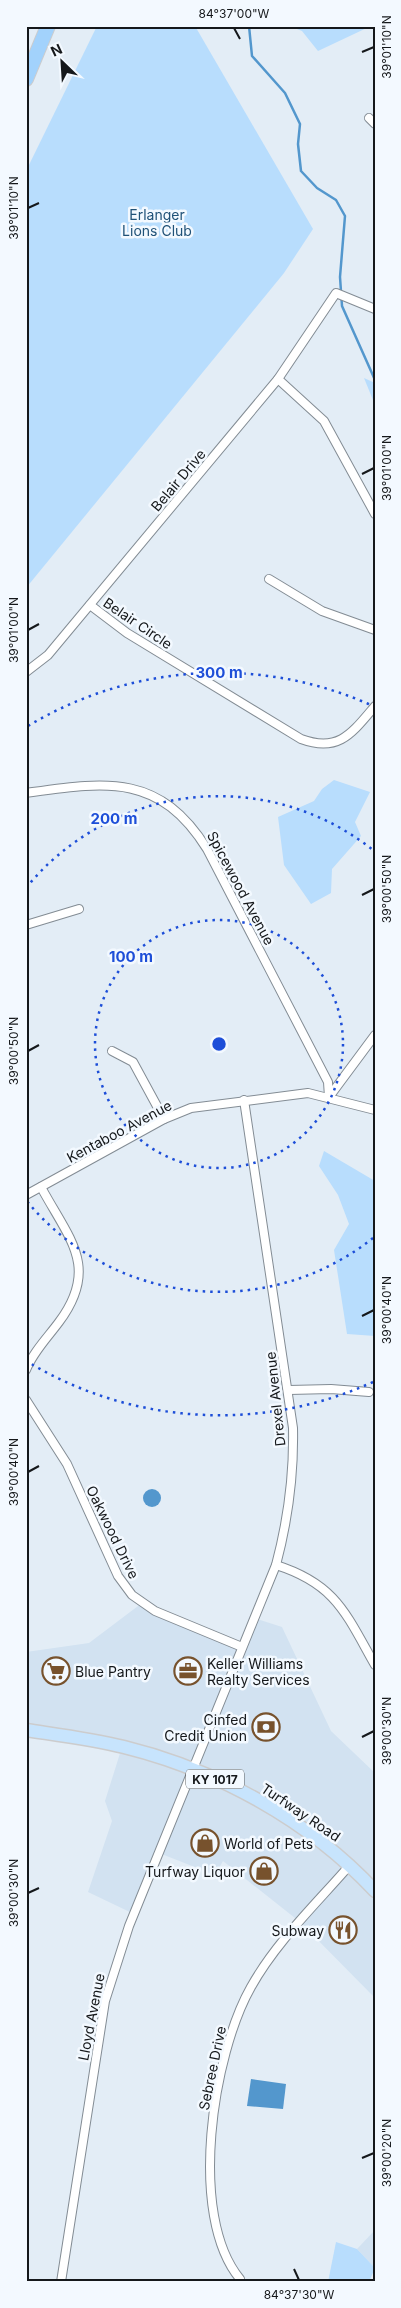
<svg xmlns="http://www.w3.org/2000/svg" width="401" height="2308" font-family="Inter,sans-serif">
  <rect width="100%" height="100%" fill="#e3edf6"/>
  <!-- built -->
  <g fill="#d2e2f1">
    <path d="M142,1603L242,1647L254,1618L282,1627L331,1731L375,1773V1998L300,1922L223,1861L215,1875L159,1853L134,1914L88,1892L112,1821L105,1801L122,1747L26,1730V1652L89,1643Z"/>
    <path d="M375,2230V2268L357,2249Z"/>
  </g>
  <!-- green -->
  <g fill="#b8ddfd">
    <path d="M97,26H195L313,229L284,273L26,588V171Z"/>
    <path d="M289,26H371L318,51L302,31Z"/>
    <path d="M364,378L375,383V405Z"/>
    <path d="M334,780L370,792L355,822L361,836L332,869L331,893L311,904L284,865L278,817L314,801L322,789Z"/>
    <path d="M324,1151L375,1181V1336L347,1334L334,1250L349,1224L338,1195L319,1166Z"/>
    <path d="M336,2242L357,2249L375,2268L369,2282H328Z"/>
  </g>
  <!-- water -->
  <g fill="#5397cd">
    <circle cx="152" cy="1498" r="9"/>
    <path d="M251,2079L286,2084L283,2109L247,2106Z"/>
  </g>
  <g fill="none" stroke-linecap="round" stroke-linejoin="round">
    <!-- stream -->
    <path stroke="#5397cd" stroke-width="2.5" d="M249,26L252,56L285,93L300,124L298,144L301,171L317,188L336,200L345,216L340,277L342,306L375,380"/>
    <!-- minor casing -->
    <g stroke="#838c94" stroke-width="10">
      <g id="minor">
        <path d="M369,118L375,124"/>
        <path d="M278,379L324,421L375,514"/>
        <path d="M269,579L322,611L375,630"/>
        <path d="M90,605L127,633L301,739C339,753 352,733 375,706"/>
        <path d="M26,672L48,655L278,379L336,293L375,309"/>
        <path d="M26,793C105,782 159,772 207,849L328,1082L329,1097"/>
        <path d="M26,925L79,909"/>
        <path d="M112,1051L133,1062L164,1119"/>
        <path d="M329,1097L375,1035"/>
        <path d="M26,1195L164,1119L191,1108L308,1093L375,1110"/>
        <path d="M26,1370C33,1352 48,1337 59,1322C100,1267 69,1239 41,1187"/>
        <path d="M289,1390L331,1389L369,1392"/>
        <path d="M26,1400L67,1464L118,1576L132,1595L155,1611L242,1647"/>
        <path d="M276,1565C336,1584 346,1614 375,1665"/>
        <path d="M240,2279C187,2215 213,2054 251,1987C276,1942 316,1904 349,1866"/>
        <path d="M61,2282L105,2001L129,1926L276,1565C288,1520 294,1475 293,1428L244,1100"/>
      </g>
    </g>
    <!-- primary casing -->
    <g stroke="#cccccd" stroke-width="15">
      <path id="primary" d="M26,1730C59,1735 92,1739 124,1747C217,1770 309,1820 375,1891"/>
    </g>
    <!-- motorway casing -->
    <g stroke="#cccccd" stroke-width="16">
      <path id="motorway" d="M26,79L48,26"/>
    </g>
    <!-- minor -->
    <use href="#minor" stroke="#fff" stroke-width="8"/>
    <!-- primary -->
    <use href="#primary" stroke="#c7e4fd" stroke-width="12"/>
    <!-- motorway -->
    <use href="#motorway" stroke="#a2d2fc" stroke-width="14"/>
  </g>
  <!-- ticks -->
  <path fill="none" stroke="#15181b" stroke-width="2" d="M234,28L240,39M362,52L374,47M28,208L39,203M362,474L374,468M28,630L39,624M362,895L374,889M28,1051L39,1045M362,1316L374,1310M28,1472L39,1466M362,1737L374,1731M28,1893L39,1888M362,2158L374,2153M294,2269L299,2280"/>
  <!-- distance rings -->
  <g fill="none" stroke="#1d4ed8" stroke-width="2.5" stroke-dasharray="2.5 5">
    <circle cx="219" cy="1044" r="124"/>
    <path d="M373 1238A248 248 0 0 1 26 1200M26 888A248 248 0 0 1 373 850"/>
    <path d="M373 1382A371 371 0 0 1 28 1362M28 726A371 371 0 0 1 373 706"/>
  </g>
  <!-- icons -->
  <defs>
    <g id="supermarket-ring" transform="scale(1.4375)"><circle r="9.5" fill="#f3f9ff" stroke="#77522d" stroke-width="1.5"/><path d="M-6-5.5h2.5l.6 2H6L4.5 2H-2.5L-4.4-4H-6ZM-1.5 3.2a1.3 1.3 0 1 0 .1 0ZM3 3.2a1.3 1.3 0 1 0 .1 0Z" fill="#77522d"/></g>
    <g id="office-ring" transform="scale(1.4375)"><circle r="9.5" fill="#f3f9ff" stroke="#77522d" stroke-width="1.5"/><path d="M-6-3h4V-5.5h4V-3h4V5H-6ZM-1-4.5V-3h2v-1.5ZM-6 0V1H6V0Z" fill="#77522d"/></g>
    <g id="bank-ring" transform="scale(1.4375)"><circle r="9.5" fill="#f3f9ff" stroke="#77522d" stroke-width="1.5"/><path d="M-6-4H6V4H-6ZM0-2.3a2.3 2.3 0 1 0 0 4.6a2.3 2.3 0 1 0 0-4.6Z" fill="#77522d"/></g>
    <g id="shop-ring" transform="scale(1.4375)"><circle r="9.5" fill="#f3f9ff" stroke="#77522d" stroke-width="1.5"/><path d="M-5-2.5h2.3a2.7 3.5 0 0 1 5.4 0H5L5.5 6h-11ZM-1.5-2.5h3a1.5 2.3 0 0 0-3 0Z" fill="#77522d"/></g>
    <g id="restaurant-ring" transform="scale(1.4375)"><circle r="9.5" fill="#f3f9ff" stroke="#77522d" stroke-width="1.5"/><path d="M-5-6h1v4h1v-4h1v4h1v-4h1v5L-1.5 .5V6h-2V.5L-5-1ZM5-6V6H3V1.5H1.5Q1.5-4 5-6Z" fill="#77522d"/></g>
  </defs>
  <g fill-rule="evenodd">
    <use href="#supermarket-ring" x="56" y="1671"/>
    <use href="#office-ring" x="188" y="1671"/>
    <use href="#bank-ring" x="266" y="1727"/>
    <use href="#shop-ring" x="205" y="1843"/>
    <use href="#shop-ring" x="264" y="1871"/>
    <use href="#restaurant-ring" x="343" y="1930"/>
  </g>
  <g text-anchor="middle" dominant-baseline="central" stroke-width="5" stroke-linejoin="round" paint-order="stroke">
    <!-- shield labels -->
    <rect fill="#f3f9ff" stroke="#585c5f" stroke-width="1" x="186" y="1769.5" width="58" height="19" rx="4"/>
    <g font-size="12" font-weight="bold" fill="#15181b">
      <text x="215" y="1779">KY 1017</text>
    </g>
    <!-- park labels -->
    <g font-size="14" fill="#205278" stroke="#f3f9ff">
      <text x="157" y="214">Erlanger<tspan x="157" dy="16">Lions Club</tspan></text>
    </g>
    <!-- street labels -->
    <g font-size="14" fill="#15181b" stroke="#f3f9ff">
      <text transform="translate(178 480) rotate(-50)">Belair Drive</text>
      <text transform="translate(138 623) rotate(34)">Belair Circle</text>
      <text transform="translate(241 888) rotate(62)">Spicewood Avenue</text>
      <text transform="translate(119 1131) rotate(-28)">Kentaboo Avenue</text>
      <text transform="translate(275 1399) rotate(-96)">Drexel Avenue</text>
      <text transform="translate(113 1532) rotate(64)">Oakwood Drive</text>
      <text transform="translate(301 1812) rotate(34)">Turfway Road</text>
      <text transform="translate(91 2017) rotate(-79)">Lloyd Avenue</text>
      <text transform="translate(212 2068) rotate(-78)">Sebree Drive</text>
    </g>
    <!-- poi labels -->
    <g font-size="14" fill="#15181b" stroke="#f3f9ff" text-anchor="start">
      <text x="207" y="1663">Keller Williams<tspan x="207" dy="16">Realty Services</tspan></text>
      <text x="75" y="1671">Blue Pantry</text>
      <text x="247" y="1719" text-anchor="end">Cinfed<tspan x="247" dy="16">Credit Union</tspan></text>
      <text x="224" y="1843">World of Pets</text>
      <text x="245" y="1871" text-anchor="end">Turfway Liquor</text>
      <text x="324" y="1930" text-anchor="end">Subway</text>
    </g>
  </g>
  <circle cx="219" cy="1044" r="8" fill="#1d4ed8" stroke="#f3f9ff" stroke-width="2.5"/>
  <g font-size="15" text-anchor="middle" font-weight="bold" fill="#1d4ed8" stroke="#f3f9ff" stroke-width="5" stroke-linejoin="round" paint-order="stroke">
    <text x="219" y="678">300 m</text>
    <text x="114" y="824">200 m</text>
    <text x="131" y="962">100 m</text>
  </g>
  <!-- border -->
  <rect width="401" height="2308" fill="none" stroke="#f3f9ff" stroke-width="55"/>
  <!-- north arrow -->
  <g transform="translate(62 62) rotate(335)" stroke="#f3f9ff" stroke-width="4" paint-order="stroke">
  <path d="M0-4L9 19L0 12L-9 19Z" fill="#15181b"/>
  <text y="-8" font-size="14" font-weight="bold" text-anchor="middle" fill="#15181b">N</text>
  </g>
  <rect x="28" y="28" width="346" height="2252" fill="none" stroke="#15181b" stroke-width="2"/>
  <g font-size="12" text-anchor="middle" fill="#15181b">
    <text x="234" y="18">84°37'00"W</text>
    <text transform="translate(387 47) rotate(-90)" y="4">39°01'10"N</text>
    <text transform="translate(14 208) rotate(-90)" y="4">39°01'10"N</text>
    <text transform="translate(387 468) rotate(-90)" y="4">39°01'00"N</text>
    <text transform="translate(14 630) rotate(-90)" y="4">39°01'00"N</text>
    <text transform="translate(387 889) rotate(-90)" y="4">39°00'50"N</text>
    <text transform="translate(14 1051) rotate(-90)" y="4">39°00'50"N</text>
    <text transform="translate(387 1310) rotate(-90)" y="4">39°00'40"N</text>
    <text transform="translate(14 1472) rotate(-90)" y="4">39°00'40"N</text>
    <text transform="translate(387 1731) rotate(-90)" y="4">39°00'30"N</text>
    <text transform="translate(14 1893) rotate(-90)" y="4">39°00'30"N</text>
    <text transform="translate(387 2153) rotate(-90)" y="4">39°00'20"N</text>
    <text x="299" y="2299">84°37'30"W</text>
  </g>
</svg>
